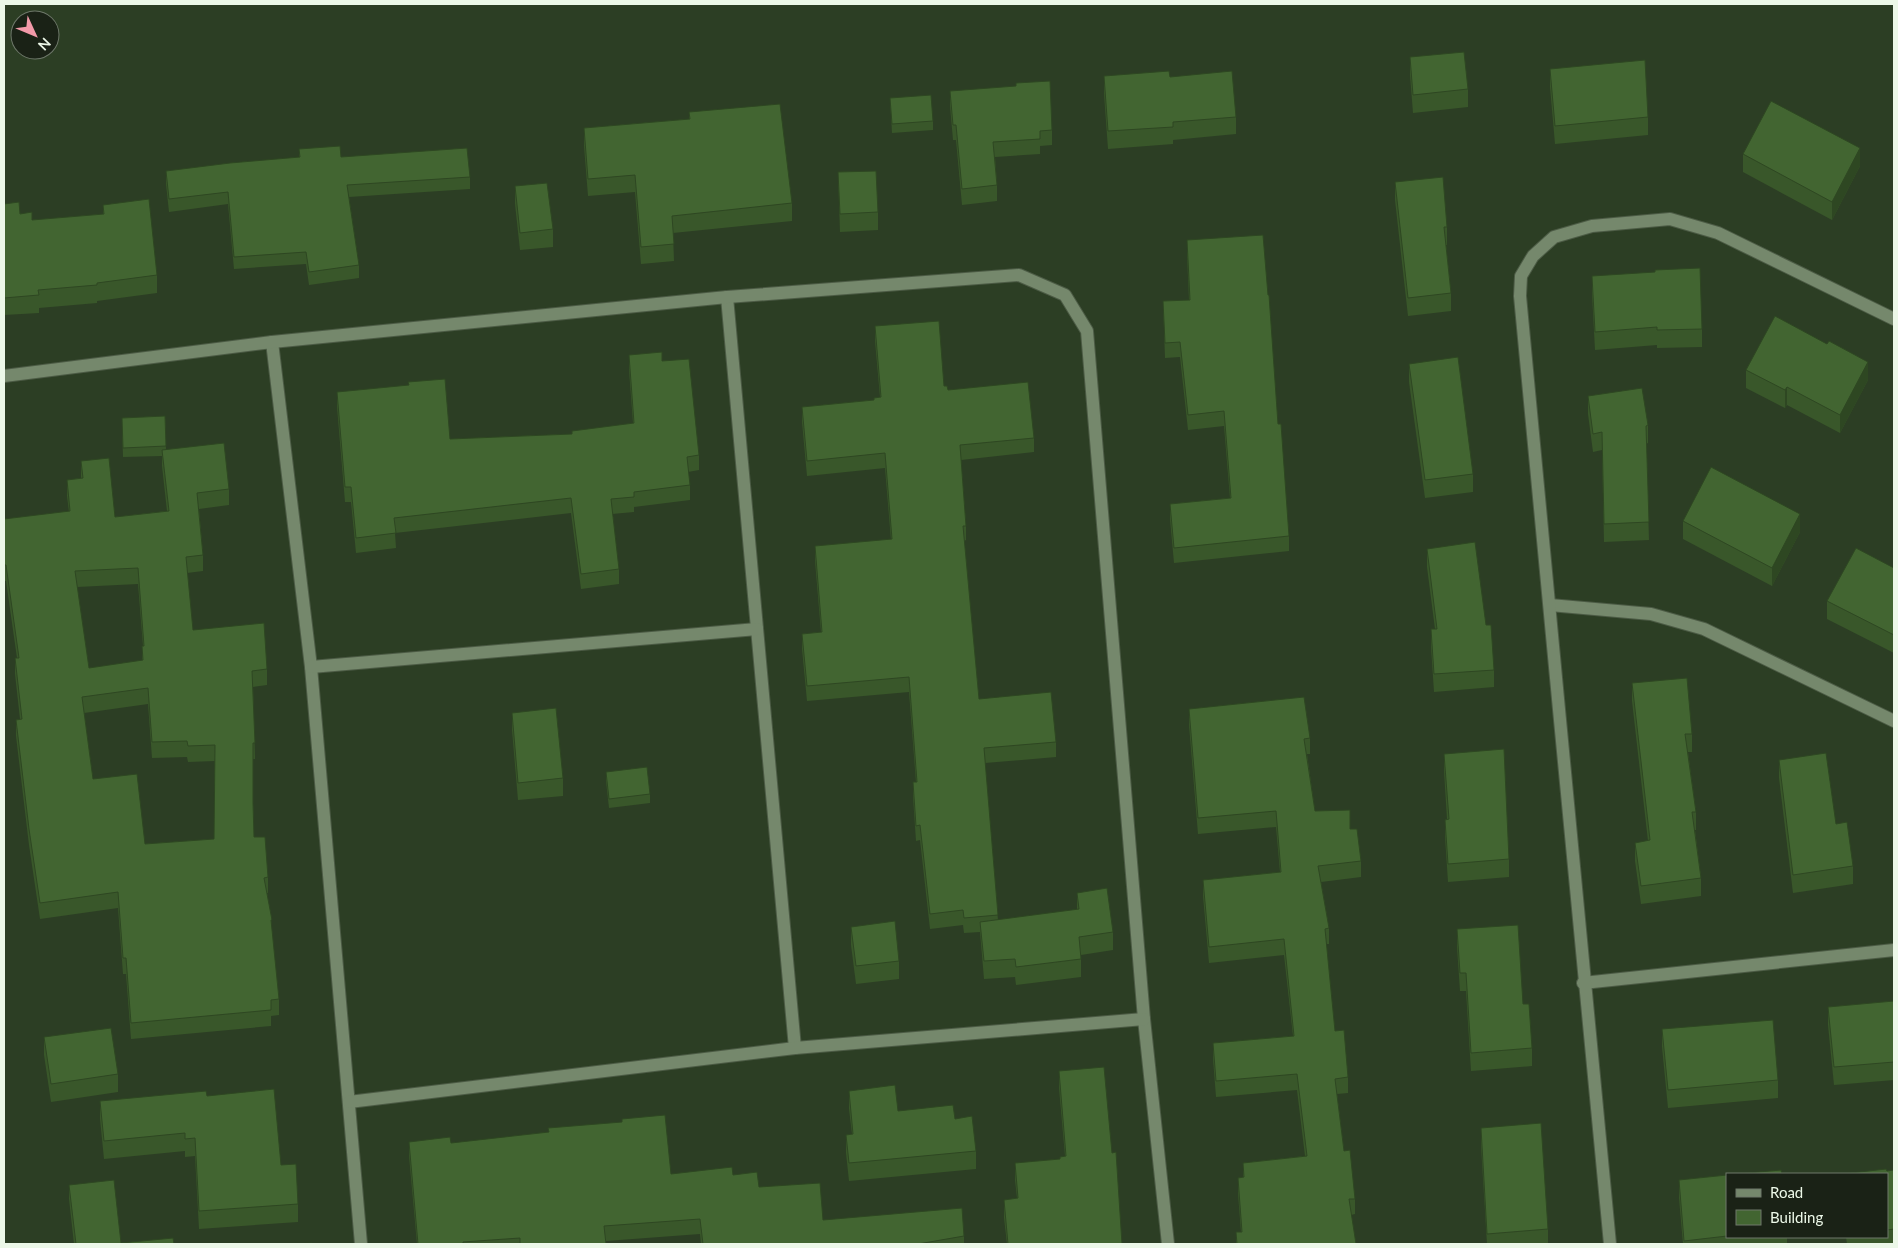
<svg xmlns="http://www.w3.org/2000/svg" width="1898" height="1248" font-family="Lato,sans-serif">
  <rect width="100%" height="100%" fill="#2c3e24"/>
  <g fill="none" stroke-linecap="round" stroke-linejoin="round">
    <!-- minor casing -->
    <g stroke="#4c5b45" stroke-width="14">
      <g id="minor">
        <path d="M727,297L795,1048"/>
        <path d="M272,342L311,667L361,1244"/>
        <path d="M4,376L272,342L727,297L1019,275L1065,295L1087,331L1144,1019L1168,1244"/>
        <path d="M1550,605L1651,614L1704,629L1894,721"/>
        <path d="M311,667L757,629"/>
        <path d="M1583,983L1894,950"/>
        <path d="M349,1102L795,1048L1144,1019"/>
        <path d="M1610,1244C1578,928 1551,612 1520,296L1521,276L1533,256L1554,237L1592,226L1670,219L1718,233L1894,319"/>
      </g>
    </g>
    <!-- minor -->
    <use href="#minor" stroke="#75886c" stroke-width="12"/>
  </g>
  <!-- wall -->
  <g fill="#39572a" fill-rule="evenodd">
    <path d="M1410,57L1468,89V107L1413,113L1410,75Z"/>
    <path d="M1550,69L1648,117V135L1555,144L1550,87Z"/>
    <path d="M1104,76L1170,77L1236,117V134L1173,140V144L1108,149L1104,94Z"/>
    <path d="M950,91L1052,130V145L1040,146V154L995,157L997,185V201L962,205L956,140H953L950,106Z"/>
    <path d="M890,98L933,121V130L892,133Z"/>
    <path d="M689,112L792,203V221L673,233L674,261L641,264L635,192L588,196L584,146V128L689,119Z"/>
    <path d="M299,149L341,157L470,177V189L349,197L359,265V278L309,285L306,264L234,269L228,204L169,212L166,184V171L299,157Z"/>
    <path d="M1743,154L1860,166L1832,220L1743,172Z"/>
    <path d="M838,172L878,212V230L840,232Z"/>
    <path d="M1395,182L1447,227V245H1446L1451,293V311L1408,316L1395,200Z"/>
    <path d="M515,186L553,229V247L520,250L515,204Z"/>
    <path d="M4,204L32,220L103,214V205L157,275V293L97,301V303L39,308V313L4,315Z"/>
    <path d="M1187,240L1278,424L1289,536V551L1174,563L1170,519V504L1230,498L1224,426L1188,430L1180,357L1165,358L1163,301L1189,300L1187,255Z"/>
    <path d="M1592,276L1702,329V347L1657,348V345L1595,350L1592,294Z"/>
    <path d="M875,326L944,386L948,390L1034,438V452L961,460L966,526V540L964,541L979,699L1056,742V757L985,763L998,920L1077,910V893L1113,932V950L1081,955V977L1016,985L1015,977L984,979L980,932L964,933L963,925L930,929L920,840L916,841L913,797V782H916L909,692L807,701L802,649V634L821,632L815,561V546L891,540L885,468L807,476L802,422V407L874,400L880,397L875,341Z"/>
    <path d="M629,355L662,361L699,455V470L688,472L690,485V500L634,507V512L612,514L619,569V584L581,589L571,513L395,533L396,548L356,553L351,502H345L337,407V392L450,439L572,434L633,423L629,370Z"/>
    <path d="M1409,364L1473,474V492L1425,498L1409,382Z"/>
    <path d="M1746,370L1868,380L1840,433L1787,405L1785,408L1746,388Z"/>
    <path d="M1588,396L1648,425V443L1646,444L1649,540L1604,542L1602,450L1593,452L1588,414Z"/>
    <path d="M165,416L166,449L229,489V505L199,509L203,555V571L187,573L193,630L267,669V685L253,687L255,759H253V803L254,837L268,877V893H267L272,934L279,999V1015L271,1016V1026L131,1039L126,974H123L118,908L40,919L29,845L16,736V720L20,719L15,674V658H17L6,581H4V519L69,512L67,496V480L81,478V461L115,517L167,511L162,466V456L123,457L122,427V418ZM138,584L143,646H142V661L89,668L77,587ZM148,704L152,758L187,757L188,762L215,761L214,839L145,844L93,779L84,713Z"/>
    <path d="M1683,521L1800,532L1772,586L1683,539Z"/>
    <path d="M1427,549L1486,625L1494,670V687L1434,692L1431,647V629H1435L1427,567Z"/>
    <path d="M1894,568V653L1827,619V601Z"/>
    <path d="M1632,683L1692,734V752H1688L1696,812V830H1695L1701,878V896L1641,904L1635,861V843L1648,841L1632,701Z"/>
    <path d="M1189,709L1310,738V754H1307L1315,811L1350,829L1361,861V877L1321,882L1329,928V944H1326L1335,1031L1348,1077V1093L1337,1094L1344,1151L1355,1199V1214L1351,1215L1356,1244H1236V1232H1241L1238,1194V1178L1243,1177V1163L1305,1156L1297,1090L1216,1097L1213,1059V1043L1293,1036L1284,955L1209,963L1203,896V880L1280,872L1276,827L1198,834L1189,725Z"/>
    <path d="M512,713L563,778V796L518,800L512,730Z"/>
    <path d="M1444,754L1509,859V877L1448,882L1445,837V820L1447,819L1444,771Z"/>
    <path d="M1779,760L1836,824L1853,866V884L1793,893L1779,778Z"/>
    <path d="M606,772L650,794V803L609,808L606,781Z"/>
    <path d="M851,927L899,961V979L856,984L851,945Z"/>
    <path d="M1457,929L1523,1004L1532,1048V1066L1471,1071L1466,991H1460L1457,947Z"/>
    <path d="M1894,1001V1080L1834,1085L1828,1025V1007Z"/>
    <path d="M1662,1029L1778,1080V1098L1668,1108L1662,1047Z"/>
    <path d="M44,1037L118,1074V1092L51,1102L44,1055Z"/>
    <path d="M1059,1071L1112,1153L1122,1244H1007L1004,1218V1200L1017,1198L1015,1180V1163L1060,1159L1065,1156L1059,1088Z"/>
    <path d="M849,1091L898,1111L955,1119L976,1151V1169L849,1181L846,1153V1135L852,1134L849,1109Z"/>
    <path d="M207,1096L281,1165L298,1204V1222L199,1229L195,1156L185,1157V1151L104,1159L100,1119V1101Z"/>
    <path d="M1481,1128L1548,1229V1244H1487L1481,1146Z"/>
    <path d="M409,1142L451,1143L671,1174L733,1175L823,1220L964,1236V1244H701L700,1234L606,1241V1244H417L409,1156Z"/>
    <path d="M1894,1170V1244H1847L1846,1237H1887V1171Z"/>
    <path d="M1727,1175V1237H1787V1244H1683L1679,1198V1180Z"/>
    <path d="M69,1185L121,1243L174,1244H74L69,1199Z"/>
  </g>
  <!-- shaded-wall -->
  <g fill="#2e4722">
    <path d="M1860,148V166L1832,220V202Z"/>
    <path d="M1868,362V380L1840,433V415Z"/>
    <path d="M1787,387V405L1785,408V390Z"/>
    <path d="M1800,514V532L1772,586V568Z"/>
  </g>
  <!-- building -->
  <g fill="#426531" stroke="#2e4722" fill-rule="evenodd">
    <path d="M1464,52L1468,89L1413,95L1410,57Z"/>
    <path d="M1645,60L1648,117L1555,126L1550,69Z"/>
    <path d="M1169,71L1170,77L1232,71L1236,117L1173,122V127L1108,131L1104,76Z"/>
    <path d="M1050,81L1052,130L1040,131V139L993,142L997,185L962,189L956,125H953L950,91L1016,86V83Z"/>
    <path d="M931,95L933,121L892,124L890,98Z"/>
    <path d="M1771,101L1860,148L1832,202L1743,154Z"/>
    <path d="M780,104L792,203L672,216L674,244L641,247L635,175L588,179L584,128L690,119L689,112Z"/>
    <path d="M340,146L341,157L467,148L470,177L347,185L359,265L309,272L306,252L234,257L228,192L169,199L166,171L230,163L300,157L299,149Z"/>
    <path d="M876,171L878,212L840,214L838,172Z"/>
    <path d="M1443,177L1447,227H1444L1451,293L1408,298L1395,182Z"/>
    <path d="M547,183L553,229L520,233L515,186Z"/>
    <path d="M149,199L157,275L97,283V285L38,290L39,295L4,298V204L19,202L20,214L32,212V220L104,214L103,205Z"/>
    <path d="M1263,235L1268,295H1269L1278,424H1281L1289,536L1174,548L1170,504L1231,498L1224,411L1188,415L1180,342L1165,343L1163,301L1190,300L1187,240Z"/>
    <path d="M1700,268L1702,329L1657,330V327L1595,332L1592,276L1655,272V270Z"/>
    <path d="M1775,316L1827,344L1829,341L1868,362L1840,415L1787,387L1785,390L1746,370Z"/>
    <path d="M939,321L944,386H947L948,390L1028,382L1034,438L960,445L966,526H963L979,699L1051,692L1056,742L984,748L998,915L964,918L963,910L930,914L920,825L916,826L913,782H917L909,677L807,686L802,634L822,632L815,546L892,539L885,453L807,461L802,407L874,400V398L881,397L875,326Z"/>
    <path d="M662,352V361L689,359L699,455L687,457L690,485L634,492V497L611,499L619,569L581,574L571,498L394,518L396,533L356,538L351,487H345L337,392L409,385L408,382L445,379L450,439L572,434V431L634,423L629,355Z"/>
    <path d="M1458,357L1473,474L1425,480L1409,364Z"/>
    <path d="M1642,388L1648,425L1646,426L1649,522L1604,524L1602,432L1593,434L1588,396Z"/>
    <path d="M165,416L166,446L123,448L122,418Z"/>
    <path d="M224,443L229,489L197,493L203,555L186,557L193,630L264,623L267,669L252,671L255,743H253V803L254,837H265L268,877L264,878L272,920H271L279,999L271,1000V1010L131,1023L126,958H123L118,892L40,903L29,829L16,720L22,719L15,658H19L6,565H4V519L70,511L67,480L83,478L81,461L109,458L115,517L169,511L162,450ZM138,568L144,646H142L143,660L89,668L75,571ZM148,688L152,742L187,741L188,746L215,745L214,839L145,844L137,774L93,779L82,697Z"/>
    <path d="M1711,467L1800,514L1772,568L1683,521Z"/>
    <path d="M1475,542L1486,625H1491L1494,670L1434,674L1431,629H1437L1427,549Z"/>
    <path d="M1856,548L1894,568V635L1827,601Z"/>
    <path d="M1687,678L1692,734H1685L1696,812H1692L1701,878L1641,886L1635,843L1650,840L1632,683Z"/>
    <path d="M1304,697L1310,738L1304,739L1315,811L1350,810V829H1357L1361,861L1318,866L1329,928L1325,929L1335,1031L1344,1030L1348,1077L1335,1079L1344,1151L1350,1150L1355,1199H1349L1356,1244H1237L1236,1232H1242L1238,1178L1244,1177L1243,1163L1307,1156L1297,1074L1216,1081L1213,1043L1294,1036L1284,939L1209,947L1203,880L1281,872L1276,811L1198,818L1189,709Z"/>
    <path d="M556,708L563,778L518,783L512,713Z"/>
    <path d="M1504,749L1509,859L1448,864L1445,820L1449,819L1444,754Z"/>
    <path d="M1826,753L1836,824L1847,822L1853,866L1793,875L1779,760Z"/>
    <path d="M647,767L650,794L609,799L606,772Z"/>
    <path d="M1107,888L1113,932L1079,937L1081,959L1016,967L1015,959L984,961L980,922L1079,909L1077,893Z"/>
    <path d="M895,921L899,961L856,966L851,927Z"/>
    <path d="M1518,925L1523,1004H1529L1532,1048L1471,1053L1466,973H1460L1457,929Z"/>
    <path d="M1894,1001V1062L1834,1067L1828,1007Z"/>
    <path d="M1773,1020L1778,1080L1668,1090L1662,1029Z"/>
    <path d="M111,1028L118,1074L51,1084L44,1037Z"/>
    <path d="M1104,1067L1112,1153L1116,1152L1122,1244H1008L1004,1200L1018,1198L1015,1163L1060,1159V1157L1066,1156L1059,1071Z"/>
    <path d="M895,1085L898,1111L953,1105L955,1119L972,1116L976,1151L849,1163L846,1135L853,1134L849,1091Z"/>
    <path d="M274,1089L281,1165L296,1164L298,1204L199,1211L195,1138L185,1139V1133L104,1141L100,1101L206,1091L207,1096Z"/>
    <path d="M665,1115L671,1174L732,1167L733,1175L757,1172L759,1187L820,1183L823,1220L962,1208L964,1236L918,1244H703L700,1219L604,1226L606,1244H520V1238L463,1242V1244H418L409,1142L450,1137L451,1143L549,1132L548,1128L622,1122V1119Z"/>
    <path d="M1541,1123L1548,1229L1487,1234L1481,1128Z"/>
    <path d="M1886,1169L1887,1171L1894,1170V1229L1887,1230V1174H1842Z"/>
    <path d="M1781,1170L1782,1174H1737Z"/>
    <path d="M1727,1175V1236L1684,1241L1679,1180Z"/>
    <path d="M114,1180L121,1243L173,1238L174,1244H76L69,1185Z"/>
    <path d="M312,1243V1244H296Z"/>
  </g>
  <!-- border -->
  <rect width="1898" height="1248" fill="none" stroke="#ecf8e8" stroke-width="10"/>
  <!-- legend -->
  <rect x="1726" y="1173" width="162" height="65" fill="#1a2216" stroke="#6e786a"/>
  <rect x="1736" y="1189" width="25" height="8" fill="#75886c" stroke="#6e786a"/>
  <text x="1770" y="1198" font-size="15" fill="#ecf8e8">Road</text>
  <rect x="1736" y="1210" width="25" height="15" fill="#426531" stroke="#6e786a"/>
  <text x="1770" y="1223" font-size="15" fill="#ecf8e8">Building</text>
  <!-- north arrow -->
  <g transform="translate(35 35) rotate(134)"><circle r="24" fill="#1a2216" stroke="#6e786a"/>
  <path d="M0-4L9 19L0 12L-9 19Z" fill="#f39aa9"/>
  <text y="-8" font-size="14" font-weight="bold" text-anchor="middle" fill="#ecf8e8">N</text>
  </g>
</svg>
